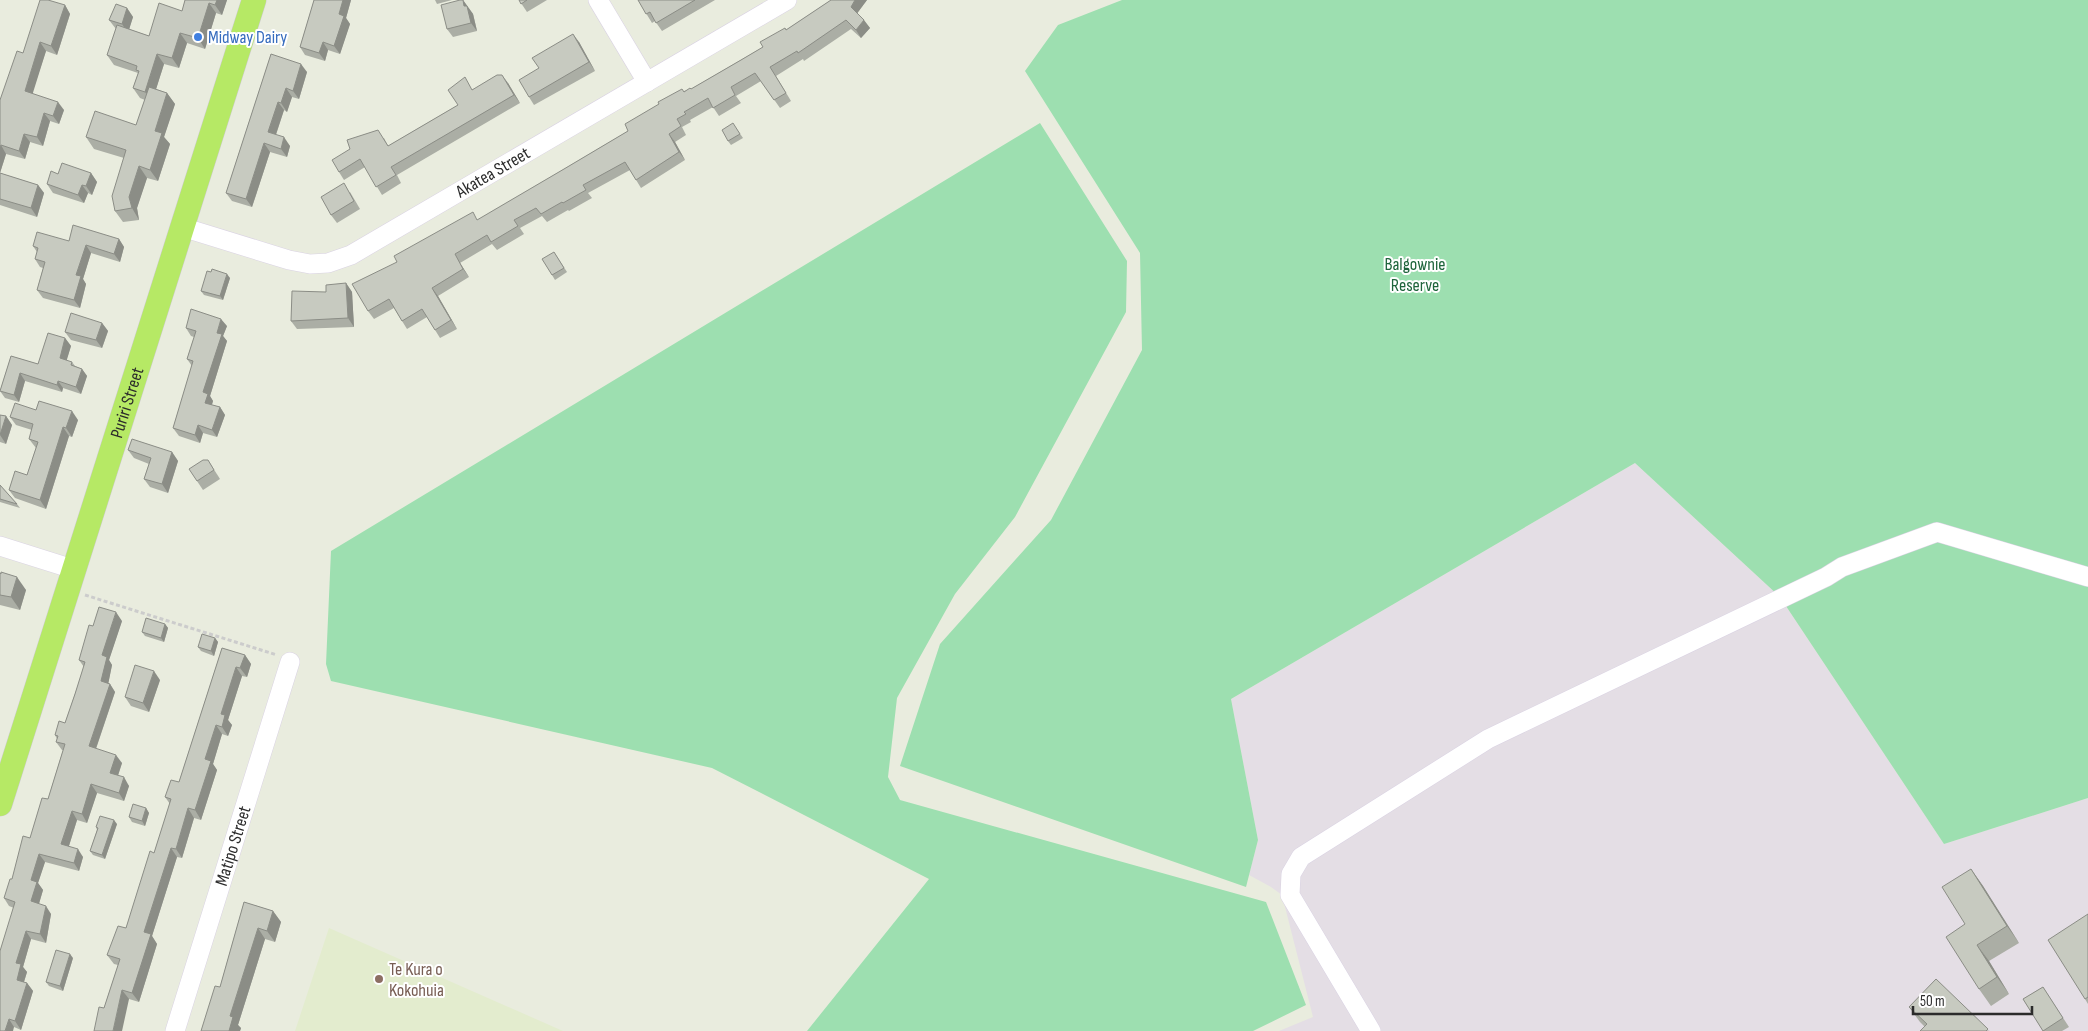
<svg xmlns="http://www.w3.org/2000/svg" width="2088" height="1031" font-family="'Sofia Sans Condensed',sans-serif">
  <rect width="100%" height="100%" fill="#e9ecde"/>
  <!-- industrial -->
  <path fill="#e4dee5" d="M1635,463L1780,597L1944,844L2088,798V1031H1279L1313,1017L1282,895L1271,887L1249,875L1258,840L1231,699Z"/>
  <!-- education -->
  <path fill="#e3ecce" d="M329,928L563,1031H295Z"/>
  <!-- green -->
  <g fill="#9ddfb0">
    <path d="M1122,0H2088V798L1944,844L1780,597L1635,463L1231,699L1258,840L1246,887L900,766L940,644L1051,520L1142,350L1140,253L1025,71L1058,25Z"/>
    <path d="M1040,123L1127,261L1126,312L1015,517L955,594L897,698L888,777L900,800L1266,902L1306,1005L1253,1031H807L929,879L712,768L331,681L326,664L331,551Z"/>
  </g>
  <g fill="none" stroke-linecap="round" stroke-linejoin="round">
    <!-- minor casing -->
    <g stroke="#dad3e3" stroke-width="20">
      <g id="minor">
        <path d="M598,0L647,82"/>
        <path id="s1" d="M182,227L289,260L310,264L328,263L351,255L787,0"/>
        <path d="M0,546L73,569"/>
        <path id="s2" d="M175,1031L290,662"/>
        <path d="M1371,1031L1290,895L1291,874L1301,857L1488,739L1826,577L1842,567L1937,532L2088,577"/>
      </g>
    </g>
    <!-- major casing -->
    <g stroke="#ccc" stroke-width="25">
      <g id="major">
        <path id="s3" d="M0,804L254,0"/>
      </g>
    </g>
    <!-- path -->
    <path stroke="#ccc" stroke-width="3" stroke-dasharray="4 2.5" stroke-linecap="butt" d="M85,595L277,655"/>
    <!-- minor -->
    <use href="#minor" stroke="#fff" stroke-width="19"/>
    <!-- major -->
    <use href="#major" stroke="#b6e965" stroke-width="24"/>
  </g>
  <!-- wall -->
  <g fill="#abaea5">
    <path d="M185,0H227L222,15L216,13L205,49L187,43L179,68L164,64L156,89L167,93L175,104L164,137L170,144L158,181L147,178L137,208L139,220L123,222L115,211L124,158L94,149L86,137L136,125L145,100L140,98L133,88L138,73L114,65L107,55L116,29L109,20L127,8L133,17L129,29L149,36L182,11Z"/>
    <path d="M314,0H351L346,18L350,24L340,54L328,50L325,61L305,55L300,47Z"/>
    <path d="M435,0H452L437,4Z"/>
    <path d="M463,0L473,14L477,31L453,37L447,29Z"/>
    <path d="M519,0H547L527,12Z"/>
    <path d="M638,0H715L662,31L655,21L652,23Z"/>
    <path d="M831,0H867L857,13L870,28L861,38L851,29L804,61L803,59L776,76L791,101L780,108L761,81L736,96L741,103L719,116L713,107L690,120L691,122L682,127L686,135L675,142L685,160L641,188L630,170L588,193L592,198L569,211L568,210L547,222L542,216L520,228L524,234L497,250L492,244L460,263L469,277L438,296L457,329L440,338L427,317L407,329L394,308L374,319L368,311L397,262L478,220L628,131L684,91L691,89L763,47L786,30Z"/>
    <path d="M65,5L70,14L57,55L46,51L32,93L64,110L59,124L50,121L43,146L30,142L25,159L6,154L0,173L38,185L44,193L37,217L0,205V100L23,53Z"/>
    <path d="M579,42L595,71L534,105L529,97L539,68Z"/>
    <path d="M271,54L307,72L299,99L292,97L287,112L284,110L276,135L290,146L287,157L270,152L252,207L232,201L226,193Z"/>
    <path d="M508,83L520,103L397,175L401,183L382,195L365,167L344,180L339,172L350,149L384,138L388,146L458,105L473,89Z"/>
    <path d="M736,128L743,138L731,145L728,141Z"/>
    <path d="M91,173L97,182L92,195L88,193L84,203L53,193L47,184L58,174Z"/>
    <path d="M350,192L360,209L337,223L331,215Z"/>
    <path d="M119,239L124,247L120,262L91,253L83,279L86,284L80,308L43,298L37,290L43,268L40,267L35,259L37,252L33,246L69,241Z"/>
    <path d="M554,252L567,272L555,280L552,275Z"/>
    <path d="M211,272L230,278L223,300L204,295L201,291Z"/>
    <path d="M346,283L352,292L354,327L297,329L291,321L326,292Z"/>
    <path d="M102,323L108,331L102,348L71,340L65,332Z"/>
    <path d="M227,326L223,336L227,341L210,396L213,401L212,405L220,407L225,415L217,437L203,433L200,443L179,436L173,428L192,366L187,359L194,337L191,336L186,328Z"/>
    <path d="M65,338L71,346L66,361L72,362L75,366L82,369L87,376L81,394L63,388L62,392L25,381L19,402L5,398L0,391L11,356L38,364Z"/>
    <path d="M36,410L78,420L72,437L69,436L46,509L15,498L9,490L27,475L36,448L29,439L32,430L16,425L10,417Z"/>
    <path d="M0,415L6,416L12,425L6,444L0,442Z"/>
    <path d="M128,450L172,452L178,461L168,493L150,487L144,479L149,464L134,458Z"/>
    <path d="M208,460L220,479L203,490L197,481Z"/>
    <path d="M0,485L17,504L20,508L0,502Z"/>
    <path d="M0,573L26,590L20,610L0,605Z"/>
    <path d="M122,621L109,660L112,665L108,684H110L115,692L96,749L122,763L118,776L129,786L124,801L97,793L87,823L77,820L69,846L83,857L79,871L45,862L38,883L43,890L39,904L51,914L46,943L31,939L23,967L27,972L24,982L27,983L33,991L21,1030L14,1027L0,1031L14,908L9,906L4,898L30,838L48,799L63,750H62L56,742L57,739L55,735L65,723L84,667L79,660L93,626Z"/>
    <path d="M165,624L168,628L164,642L145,636L142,632Z"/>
    <path d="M215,638L218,642L214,656L201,651L198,647Z"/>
    <path d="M222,648L245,655L251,664L247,677L242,676L228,720L232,725L228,736L222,734L213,764L217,770L201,820L194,818L182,858L177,857L152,936L157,944L139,1002L129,999L104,1008L118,965L114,964L107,955L126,928L154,853L170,804L165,797L179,782Z"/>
    <path d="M160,680L149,712L131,706L125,697Z"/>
    <path d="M146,808L149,813L145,826L132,822L129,817Z"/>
    <path d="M117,824L105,859L93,855L90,851L97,830L96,827Z"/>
    <path d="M1971,869L1983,886L2019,943L1989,961L2009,994L1991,1006L1979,989L1965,924Z"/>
    <path d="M244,902L273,911L281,922L275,942L265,939L238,1025L241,1028L240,1031H201L220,987Z"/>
    <path d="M2088,914V1004L2085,999Z"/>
    <path d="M73,958L63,991L49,986L46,982Z"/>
    <path d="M2043,987L2069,1027L2062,1031H2043L2023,999Z"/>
    <path d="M1909,1007L1990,1031L1925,1027L1920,1022Z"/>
  </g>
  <!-- shaded-wall -->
  <g fill="#8b8d86">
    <path d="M217,0H227L222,15L215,5Z"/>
    <path d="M343,0H351L346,18L350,24L340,54L334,46L339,14Z"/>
    <path d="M463,0L473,14L477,31L471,23L464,6Z"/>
    <path d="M855,0H867L856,15L851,7Z"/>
    <path d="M209,3L216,13L205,49L198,38Z"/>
    <path d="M65,5L70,14L57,55L51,46Z"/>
    <path d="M127,8L133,17L128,33L122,24Z"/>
    <path d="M864,20L870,28L861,38L856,30Z"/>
    <path d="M180,33L187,43L179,68L172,58Z"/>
    <path d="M573,34L579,42L595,71L589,62Z"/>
    <path d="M40,42L46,51L31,99L25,91Z"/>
    <path d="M323,42L328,50L325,61L319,53Z"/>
    <path d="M157,54L164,64L152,102L145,92Z"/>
    <path d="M301,64L307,72L299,99L293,91Z"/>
    <path d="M502,75L508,83L520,103L514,95Z"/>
    <path d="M286,88L292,97L287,112L281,103Z"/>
    <path d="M167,93L175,104L164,137L170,144L158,181L150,170L155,131Z"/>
    <path d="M58,102L64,110L59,124L53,116Z"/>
    <path d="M278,102L284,110L274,140L268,132Z"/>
    <path d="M44,113L50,121L43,146L37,137Z"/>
    <path d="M24,134L30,142L25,159L19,151Z"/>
    <path d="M669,134L675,142L685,160L679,152Z"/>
    <path d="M284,137L290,146L287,157L281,149Z"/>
    <path d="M264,143L270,152L252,207L246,199Z"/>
    <path d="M1,145L6,154L0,173V147Z"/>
    <path d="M139,166L147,178L137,208L139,220L132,208L129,197Z"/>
    <path d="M91,173L97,182L92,195L86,186Z"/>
    <path d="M38,185L44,193L37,217L31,208Z"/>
    <path d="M82,185L88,193L84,203L78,195Z"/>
    <path d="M119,239L124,247L120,262L114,254Z"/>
    <path d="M86,245L91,253L83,279L86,284L80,308L74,300L76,275Z"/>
    <path d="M455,254L460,263L469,277L463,269Z"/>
    <path d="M227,274L230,278L223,300L220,296Z"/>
    <path d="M346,283L352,292L354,327L348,318Z"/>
    <path d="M432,288L438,296L457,329L451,320Z"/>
    <path d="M221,319L227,326L223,336L227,341L210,396L213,401L210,410L205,403L203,392L217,333Z"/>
    <path d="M102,323L108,331L102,348L96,340Z"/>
    <path d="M65,338L71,346L65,366L60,358Z"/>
    <path d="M82,369L87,376L81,394L76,387Z"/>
    <path d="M20,373L25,381L19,402L14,395Z"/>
    <path d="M58,381L63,388L62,392L57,385Z"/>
    <path d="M220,407L225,415L217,437L212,430Z"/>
    <path d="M72,411L78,420L72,437L66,428Z"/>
    <path d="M6,416L12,425L6,444L0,435Z"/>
    <path d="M198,425L203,433L200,443L195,435Z"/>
    <path d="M63,427L69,436L46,509L40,500Z"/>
    <path d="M172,452L178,461L168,493L162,484Z"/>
    <path d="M17,577L26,590L20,610L11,597Z"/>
    <path d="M116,612L122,621L109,660L112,665L107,690L101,681L102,655Z"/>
    <path d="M165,624L168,628L164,642L161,638Z"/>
    <path d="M215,638L218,642L214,656L211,651Z"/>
    <path d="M245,655L251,664L247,677L240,668Z"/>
    <path d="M236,667L242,676L228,720L232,725L228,736L222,727L221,714Z"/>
    <path d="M154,671L160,680L149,712L143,703Z"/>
    <path d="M110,684L115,692L94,754L89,746Z"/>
    <path d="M216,725L222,734L213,764L217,770L201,820L195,810L205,759Z"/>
    <path d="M116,755L122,763L116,781L110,773Z"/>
    <path d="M124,777L129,786L124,801L119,793Z"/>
    <path d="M91,784L97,793L87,823L82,814Z"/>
    <path d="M146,808L149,813L145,826L142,821Z"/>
    <path d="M188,808L194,818L182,858L176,849Z"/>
    <path d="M72,811L77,820L67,852L61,844Z"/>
    <path d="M114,820L117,824L105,859L102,855Z"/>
    <path d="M171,848L177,857L152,936L157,944L139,1002L132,993L144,932Z"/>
    <path d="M78,849L83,857L79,871L74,863Z"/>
    <path d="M39,854L45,862L38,883L43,890L37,910L31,901V880Z"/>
    <path d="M1971,869L1983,886L2019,943L2007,926Z"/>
    <path d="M46,906L51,914L46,943L40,934Z"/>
    <path d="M273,911L281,922L275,942L267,931Z"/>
    <path d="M258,928L265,939L238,1025L241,1028L240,1031H229L230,1016Z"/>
    <path d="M26,931L31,939L23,967L27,972L22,988L17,980L16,963Z"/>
    <path d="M1977,945L1989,961L2009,994L1997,977Z"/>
    <path d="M70,954L73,958L63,991L60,986Z"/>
    <path d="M27,983L33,991L21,1030L15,1021Z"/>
    <path d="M122,990L129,999L122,1031H113Z"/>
    <path d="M9,1019L14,1027L13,1031H5Z"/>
  </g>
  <!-- building -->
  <g fill="#c7cac0" stroke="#8b8d86">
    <path d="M40,0H48L65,5L51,46L40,42L25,91L58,102L53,116L44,113L37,137L24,134L19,151L1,145L0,147V100L17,51L23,53Z"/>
    <path d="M185,0H217L215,5L209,3L198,38L180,33L172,58L157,54L145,92L133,88L139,71L136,70L137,66L107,55L117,25L149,36L159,3L182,11Z"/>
    <path d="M314,0H343L339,14L344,16L334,46L323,42L319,53L300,47Z"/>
    <path d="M460,0H463L464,6H467L471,23L447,29L441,5Z"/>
    <path d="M519,0H527L521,4Z"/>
    <path d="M638,0H695L656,23L650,12L646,14Z"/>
    <path d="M831,0H855L851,7L864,20L856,30L846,20L798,53L797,51L770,67L786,93L774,100L755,73L731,87L735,95L713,108L708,98L684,112L686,114L677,119L681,126L669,134L679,152L636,180L625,162L583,185L586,190L563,203L562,202L541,214L536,208L514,220L518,226L491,242L487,235L455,254L463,269L432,288L451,320L435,330L422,309L402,321L389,299L368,311L352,284L397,262L394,256L473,212L477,220L564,169L628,131L625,124L659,104L658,102L682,89L684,92L690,88L691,89L741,60L763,47L760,42L785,28L786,30Z"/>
    <path d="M116,4L127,8L122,24L109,20Z"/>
    <path d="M573,34L589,62L529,97L519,80L539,68L532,58Z"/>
    <path d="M271,54L301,64L293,91L286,88L281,103L278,102L268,132L284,137L281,149L264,143L246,199L226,193Z"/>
    <path d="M497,75H502L514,95L391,167L396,175L376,187L360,159L339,172L332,160L350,149L347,140L378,130L388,146L458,105L448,90L465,77L472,90Z"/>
    <path d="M149,87L167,93L155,131L162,133L150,170L139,166L129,197L132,208L115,211L112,196L126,150L86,137L95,111L136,125Z"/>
    <path d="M733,123L740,134L728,141L722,130Z"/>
    <path d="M62,163L91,173L86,186L82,185L78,195L47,184L51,171L58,174Z"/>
    <path d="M0,173L38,185L31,208L0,199Z"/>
    <path d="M344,183L354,201L331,215L321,197Z"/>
    <path d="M73,225L119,239L114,254L86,245L76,275L81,276L74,300L37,290L45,262L35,259L38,248L33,246L37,232L69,241Z"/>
    <path d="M554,252L564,268L552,275L542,259Z"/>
    <path d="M212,269L227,274L220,296L201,291L207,271L211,272Z"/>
    <path d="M346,283L348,318L291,321L292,291L326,292V285Z"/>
    <path d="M191,309L221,319L217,333L222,334L203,392L208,394L205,403L220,407L212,430L198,425L195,435L173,428L193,361L187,359L196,331L186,328Z"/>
    <path d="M71,313L102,323L96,340L65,332Z"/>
    <path d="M48,333L65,338L60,358L72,362L71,365L82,369L76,387L58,381L57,385L20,373L14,395L0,391L11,356L38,364Z"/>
    <path d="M39,401L72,411L66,428L63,427L40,500L9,490L15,471L27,475L38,442L29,439L33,424L10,417L15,403L36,410Z"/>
    <path d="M0,415L6,416L0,435Z"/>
    <path d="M132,439L172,452L162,484L144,479L151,458L128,450Z"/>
    <path d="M203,460H208L214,470L197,481L189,469Z"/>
    <path d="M0,485L17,504L0,499Z"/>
    <path d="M1,572L17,577L11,597L0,595V573L1,574Z"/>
    <path d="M99,607L116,612L102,655L107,657L101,681L110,684L89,746L116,755L110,773L124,777L119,793L91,784L82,814L72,811L61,844L78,849L74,863L39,854L31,880L37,882L31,901L46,906L40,934L26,931L16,963L21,964L17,980L27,983L15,1021L9,1019L5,1031H0V951L15,902L4,898L10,879H12L23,836L30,838L42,798L48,799L65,744L56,742L58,736L55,735L59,721L65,723L75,694L85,662L79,660L89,625L93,626Z"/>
    <path d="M146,618L165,624L161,638L142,632Z"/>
    <path d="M202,634L215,638L211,651L198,647Z"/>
    <path d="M222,648L245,655L240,668L236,667L221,714L225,715L222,727L216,725L205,759L211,761L195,810L188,808L176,849L171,848L144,932L151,934L132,993L122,990L113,1031H94L99,1007L104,1008L120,959L107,955L118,926L126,928L150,851L154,853L171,799L165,797L171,780L179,782Z"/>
    <path d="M135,665L154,671L143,703L125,697Z"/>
    <path d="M133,804L146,808L142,821L129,817Z"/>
    <path d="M100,816L114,820L102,855L90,851L98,828L96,827Z"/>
    <path d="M1971,869L2007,926L1977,945L1997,977L1979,989L1946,937L1965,924L1942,887Z"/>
    <path d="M244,902L273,911L267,931L258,928L230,1016L233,1017L229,1031H201L215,986L220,987Z"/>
    <path d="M2088,914V997L2085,999L2048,940Z"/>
    <path d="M56,950L70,954L60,986L46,982Z"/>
    <path d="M1936,979L1988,1029L1986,1031H1920L1927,1024L1909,1007Z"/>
    <path d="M2043,987L2063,1018L2043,1031L2023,999Z"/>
  </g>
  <!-- markers -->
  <circle fill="#3f7fe0" stroke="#fff" stroke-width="2" cx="198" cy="37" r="5"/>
  <circle fill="#8d6e63" stroke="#fff" stroke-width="2" cx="379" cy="979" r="5"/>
  <g text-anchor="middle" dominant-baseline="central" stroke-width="4" stroke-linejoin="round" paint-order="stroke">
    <!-- shop labels -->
    <g font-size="18" fill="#366cbe" stroke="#fff" text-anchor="start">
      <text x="208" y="37">Midway Dairy</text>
    </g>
    <!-- street labels -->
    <g font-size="18" fill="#2b2b2b" stroke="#fff">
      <text stroke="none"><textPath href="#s1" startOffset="340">Akatea Street</textPath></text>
      <text stroke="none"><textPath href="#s3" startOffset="421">Puriri Street</textPath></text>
      <text stroke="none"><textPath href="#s2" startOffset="194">Matipo Street</textPath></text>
    </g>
    <!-- park labels -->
    <g font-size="18" fill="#1e643b" stroke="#fff">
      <text x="1415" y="264">Balgownie<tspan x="1415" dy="21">Reserve</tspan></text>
    </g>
    <!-- education labels -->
    <g font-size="18" fill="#785e54" stroke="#fff" text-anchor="start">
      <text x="389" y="969">Te Kura o<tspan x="389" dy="21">Kokohuia</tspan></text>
    </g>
  </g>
  <!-- scale -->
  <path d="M1913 1006v8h119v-8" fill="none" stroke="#2b2b2b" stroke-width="2.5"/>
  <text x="1920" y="1006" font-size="15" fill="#2b2b2b" stroke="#ffffff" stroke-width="4" paint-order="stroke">50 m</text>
</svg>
